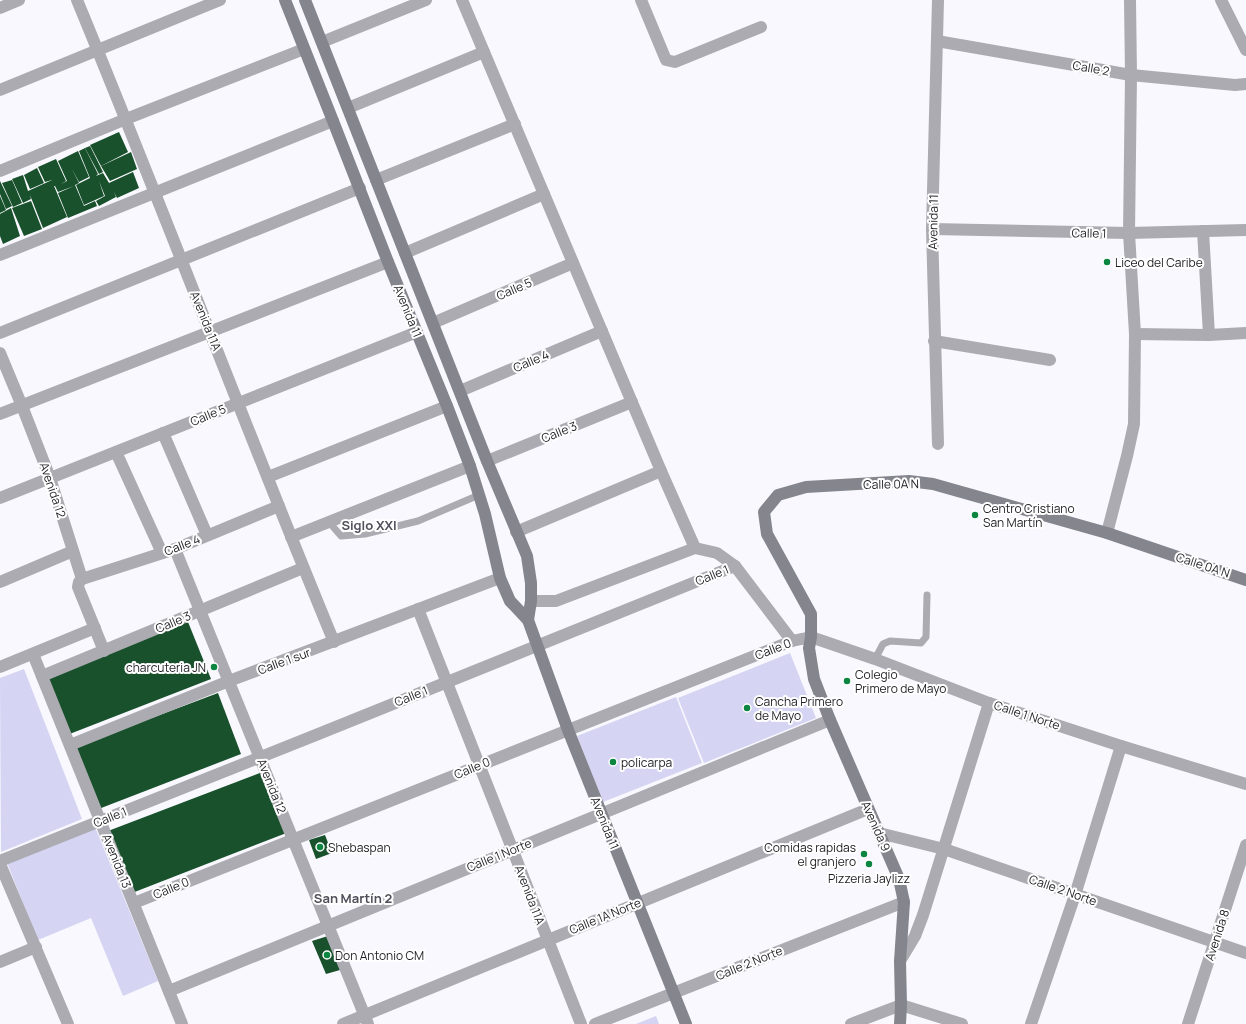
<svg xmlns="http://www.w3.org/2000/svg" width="1246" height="1024" font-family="Manrope,sans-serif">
  <rect width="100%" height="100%" fill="#f8f8fe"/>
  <!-- green -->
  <g fill="#d5d4f3">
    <path d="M790,653L816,718L704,763L678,698Z"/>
    <path d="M24,669L82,819L1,852L0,678Z"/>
    <path d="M676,697L702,763L603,802L577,736Z"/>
    <path d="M95,827L158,981L123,996L91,918L38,940L7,863Z"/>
    <path d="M656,1016L659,1024H636Z"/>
  </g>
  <!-- building -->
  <g fill="#18512b">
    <path d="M119,132L128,152L101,166L90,145Z"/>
    <path d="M90,146L103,172L99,174L85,148Z"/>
    <path d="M85,148L98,174L96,176L103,173L109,183L133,172L139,188L117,198L114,192L116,197L99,206L96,201L105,196L99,181L104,196L84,205L76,185L90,178L79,151Z"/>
    <path d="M78,151L89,177L79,182L72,169L79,183L75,185L84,206L95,201L97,206L68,218L58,193L74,186L58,192L55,186H54L67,217L43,228L30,195L31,199L23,203L12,179L23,175L28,191L52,180L45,182L38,167L56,159L66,181L61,184L67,181L58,161Z"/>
    <path d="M131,152L137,169L110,181L101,166Z"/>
    <path d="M37,168L44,183L30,189L24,175Z"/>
    <path d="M12,180L22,203L13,207L2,183Z"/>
    <path d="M0,181L12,206L6,209L0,194Z"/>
    <path d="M0,196L6,210L0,213Z"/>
    <path d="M31,201L42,229L24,236L12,208Z"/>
    <path d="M11,208L20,236L3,244L0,236V214Z"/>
    <path d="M186,617L211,679L67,735L44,675Z"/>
    <path d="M218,693L241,754L96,810L72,748Z"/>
    <path d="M265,771L289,832L132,893L108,831Z"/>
    <path d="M325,835L332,853L316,859L309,840Z"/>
    <path d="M328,936L340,970L326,974L312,941Z"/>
  </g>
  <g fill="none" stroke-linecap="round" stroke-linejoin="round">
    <!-- lane -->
    <g stroke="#ababb1" stroke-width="7">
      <path d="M329,522L341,536L365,534L418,521L479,495"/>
      <path d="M875,659L883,644L890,641L921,643L926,637L927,595"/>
    </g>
    <!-- street -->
    <g stroke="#ababb1" stroke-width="12">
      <path d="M77,0C165,213 246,429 334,642"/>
      <path d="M462,0L661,471L695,548"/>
      <path d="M641,0L666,60L675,62L761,27"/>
      <path d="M938,0L932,229L938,444"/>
      <path d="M1221,0L1246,50"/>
      <path d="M0,8L19,0"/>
      <path d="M937,41L1131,75L1235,85L1246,84"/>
      <path d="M322,42L426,0"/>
      <path d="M0,90L220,0"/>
      <path d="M348,108L484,52"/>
      <path d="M0,171L126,119L304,49"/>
      <path d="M376,180L515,124"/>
      <path d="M932,229L1129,233L1246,230"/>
      <path d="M1203,231L1209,335"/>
      <path d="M405,253L544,194"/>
      <path d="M0,255L333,121"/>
      <path d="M433,323L573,263"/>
      <path d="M0,333L360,188"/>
      <path d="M1135,334L1209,335L1246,333"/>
      <path d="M934,341L1050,360"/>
      <path d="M0,353L22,406L50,478L82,579L79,582L78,587L104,651"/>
      <path d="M460,391L602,331"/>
      <path d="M0,414L388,262"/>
      <path d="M163,433L207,535"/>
      <path d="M116,452L162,553"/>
      <path d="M487,461L632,402"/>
      <path d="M268,477L447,406"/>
      <path d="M0,498L417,332"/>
      <path d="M516,532L661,471"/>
      <path d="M1107,533L1127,456L1134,424L1135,334L1129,233L1131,75L1130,0"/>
      <path d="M291,537L470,466"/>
      <path d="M175,549L368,1024"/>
      <path d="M82,579L175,549L279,506"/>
      <path d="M0,582L73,551"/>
      <path d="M531,601H556L695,548L717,553L735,566L792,641"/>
      <path d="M418,609L581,1024"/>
      <path d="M33,654L182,1024"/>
      <path d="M0,667L95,628"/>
      <path d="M42,676L303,568"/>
      <path d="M70,745L229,681L500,578"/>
      <path d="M879,833L944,849L1246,953"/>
      <path d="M0,861C245,763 491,666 735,566"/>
      <path d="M0,864L68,1024"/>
      <path d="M134,903L792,641L811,637L875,659L989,703L1121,746L1246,784"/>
      <path d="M900,961L915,936L923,915L989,703"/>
      <path d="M0,962L36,947"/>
      <path d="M169,991L830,720"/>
      <path d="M343,1024L868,809"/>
      <path d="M595,1024L904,902"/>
      <path d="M851,1024L901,1005L962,1024"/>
      <path d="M1031,1024L1075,895L1121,746"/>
      <path d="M1188,1024L1246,845"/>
    </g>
    <!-- secondary -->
    <g stroke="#85858e" stroke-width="12">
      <path d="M285,0L333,121L388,262L447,406L470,466L485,514L500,578L510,601L528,620L568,730L686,1024"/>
      <path d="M305,0L487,461L527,556L531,583V601L528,620"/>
      <path d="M900,1024L901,1005L900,961L904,902L899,879L830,720L814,679L809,648L811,637V614L767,534L764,512L778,495L806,487L909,481L933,484L1107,533L1246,580"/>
    </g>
  </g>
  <!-- markers -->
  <g fill="#0b8640" stroke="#fff" stroke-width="1.5">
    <circle cx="1107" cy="262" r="4"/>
    <circle cx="975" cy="515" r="4"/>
    <circle cx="214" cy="667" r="4"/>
    <circle cx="847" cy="681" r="4"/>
    <circle cx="747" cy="708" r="4"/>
    <circle cx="613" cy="762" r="4"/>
    <circle cx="320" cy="847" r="4"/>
    <circle cx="864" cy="854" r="4"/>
    <circle cx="869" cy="864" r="4"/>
    <circle cx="327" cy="955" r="4"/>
  </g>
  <g text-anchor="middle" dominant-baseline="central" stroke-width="4" stroke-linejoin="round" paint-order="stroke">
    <!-- street labels -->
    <g font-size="12" fill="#1e1e23" stroke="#fff">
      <text transform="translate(1091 68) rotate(10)">Calle 2</text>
      <text transform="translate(933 222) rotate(-89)">Avenida 11</text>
      <text transform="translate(1089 233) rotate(1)">Calle 1</text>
      <text transform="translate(514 289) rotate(-23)">Calle 5</text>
      <text transform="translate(408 311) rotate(68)">Avenida 11</text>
      <text transform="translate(206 321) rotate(68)">Avenida 11A</text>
      <text transform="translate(531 361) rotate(-23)">Calle 4</text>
      <text transform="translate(208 415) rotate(-22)">Calle 5</text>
      <text transform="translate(559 432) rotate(-22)">Calle 3</text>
      <text transform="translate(891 484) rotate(-1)">Calle 0A N</text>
      <text transform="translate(53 490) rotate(71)">Avenida 12</text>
      <text transform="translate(182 545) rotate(-21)">Calle 4</text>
      <text transform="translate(1203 565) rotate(18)">Calle 0A N</text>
      <text transform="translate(712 575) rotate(-22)">Calle 1</text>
      <text transform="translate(173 622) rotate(-23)">Calle 3</text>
      <text transform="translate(773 649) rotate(-21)">Calle 0</text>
      <text transform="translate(284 661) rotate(-20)">Calle 1 sur</text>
      <text transform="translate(411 696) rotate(-22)">Calle 1</text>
      <text transform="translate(1027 715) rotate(18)">Calle 1 Norte</text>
      <text transform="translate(472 768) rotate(-22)">Calle 0</text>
      <text transform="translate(272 786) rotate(68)">Avenida 12</text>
      <text transform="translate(110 817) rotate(-22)">Calle 1</text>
      <text transform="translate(605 823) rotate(68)">Avenida 11</text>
      <text transform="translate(876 826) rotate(66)">Avenida 9</text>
      <text transform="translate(499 855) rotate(-22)">Calle 1 Norte</text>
      <text transform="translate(117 861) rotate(68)">Avenida 13</text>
      <text transform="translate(171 888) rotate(-22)">Calle 0</text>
      <text transform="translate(1063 890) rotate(19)">Calle 2 Norte</text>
      <text transform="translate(530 895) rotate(69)">Avenida 11A</text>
      <text transform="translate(605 916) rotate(-22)">Calle 1A Norte</text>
      <text transform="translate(1217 935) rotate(-72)">Avenida 8</text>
      <text transform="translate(749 963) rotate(-22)">Calle 2 Norte</text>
    </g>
    <!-- poi labels -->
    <g font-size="12" fill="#1e1e23" stroke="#fff" text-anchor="start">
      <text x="1115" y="262">Liceo del Caribe</text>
      <text x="983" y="508">Centro Cristiano<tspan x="983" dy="14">San Martín</tspan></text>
      <text x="206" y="667" text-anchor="end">charcuteria JN</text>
      <text x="855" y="674">Colegio<tspan x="855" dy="14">Primero de Mayo</tspan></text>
      <text x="755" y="701">Cancha Primero<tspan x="755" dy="14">de Mayo</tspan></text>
      <text x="621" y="762">policarpa</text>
      <text x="328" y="847">Shebaspan</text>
      <text x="856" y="847" text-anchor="end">Comidas rapidas<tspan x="856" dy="14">el granjero</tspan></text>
      <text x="869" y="878" text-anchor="middle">Pizzeria Jaylizz</text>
      <text x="335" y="955">Don Antonio CM</text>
    </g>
    <!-- neighbourhood labels -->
    <g font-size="13" font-weight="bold" fill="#504f5b" stroke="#fff">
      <text x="369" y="525">Siglo XXI</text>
      <text x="353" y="898">San Martín 2</text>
    </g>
  </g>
</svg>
